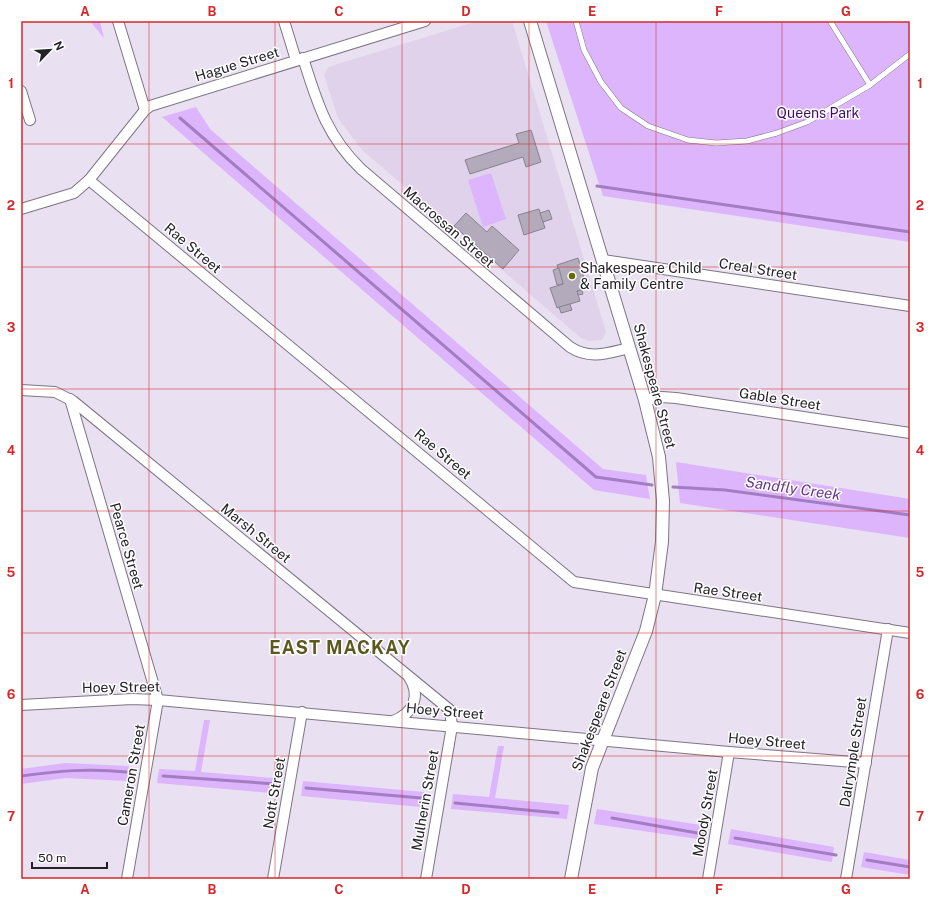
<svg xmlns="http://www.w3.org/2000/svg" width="931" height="900" font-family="'Public Sans',sans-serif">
  <rect width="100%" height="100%" fill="#e9e0f1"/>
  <!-- built -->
  <path fill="#dfd2ea" d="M478,21H512L606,332L602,340L588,341L581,338L362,150L338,118L324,75L328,67Z"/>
  <!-- green -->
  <g fill="#dcb5fc">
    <path d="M90,21H100L104,38Z"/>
    <path d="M546,21H910V242L603,196Z"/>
    <path d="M196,107L210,129L603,469L646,475L650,499L594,490L162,117Z"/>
    <path d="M491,173L506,219L483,227L468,180Z"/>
    <path d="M676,462L910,499V538L680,503Z"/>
    <path d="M204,720H210L201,772L273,778L271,793L157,783L159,769L195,771Z"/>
    <path d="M498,746H504L495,798L569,805L567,819L451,809L453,794L489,797Z"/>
    <path d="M65,763L129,766L127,781L66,778L21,784V769Z"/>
    <path d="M303,781L424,792L421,807L301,796Z"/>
    <path d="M597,809L701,825L698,839L594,824Z"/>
    <path d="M731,829L834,847L832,862L728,844Z"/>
    <path d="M864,852L910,860V875L861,867Z"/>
  </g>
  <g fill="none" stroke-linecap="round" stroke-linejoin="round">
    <!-- stream -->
    <g stroke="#a37dc1" stroke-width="3">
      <path d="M180,118L596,477L652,485"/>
      <path d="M597,186L910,232"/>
      <path d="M673,487L725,490L910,515"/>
      <path d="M21,776C57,771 89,768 126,772"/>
      <path d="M163,776L276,784"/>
      <path d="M306,788L421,798"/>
      <path d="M455,803L558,813"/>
      <path d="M612,818L703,834"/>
      <path d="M735,838L836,855"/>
      <path d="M867,860L910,867"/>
    </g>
  </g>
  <!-- building -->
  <g fill="#b3aabb" stroke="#8a8191">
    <path d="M531,130L541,162L526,167L523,157L470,174L465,160L519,143L516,134Z"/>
    <path d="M539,209L545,228L524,235L518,215Z"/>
    <path d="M549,210L552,219L543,222L540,213Z"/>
    <path d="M466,213L487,232L492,226L519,250L503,269L454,226Z"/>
    <path d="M578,258L587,288L577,291L580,301L557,308L550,288L563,284L557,265Z"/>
    <path d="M559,268L563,284L557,285L553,270Z"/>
    <path d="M582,290L583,294L578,295L577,291Z"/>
    <path d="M570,304L572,310L561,313L559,307Z"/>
  </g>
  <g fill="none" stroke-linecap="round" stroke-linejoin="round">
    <!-- service casing -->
    <g stroke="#7d7584" stroke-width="6">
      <g id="service">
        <path d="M576,21L584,50L601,82L621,108L648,126L688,140L716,143L747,141L777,133L807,122L870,85L910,54"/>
        <path d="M830,21L870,85"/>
      </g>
    </g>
    <!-- minor casing -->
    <g stroke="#7d7584" stroke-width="12">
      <g id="minor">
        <path d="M118,21L145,110"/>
        <path d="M284,21L296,60"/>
        <path d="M303,58C317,102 326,135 361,169L570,347C590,360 608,353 629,348"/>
        <path d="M21,91L30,120"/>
        <path d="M89,180L145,110L150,106L425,21"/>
        <path d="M21,209L74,193L89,180L574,582L910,633"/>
        <path d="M603,260L910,306"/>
        <path d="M21,390L55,392L73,401L450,710L452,726L426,879"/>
        <path d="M70,399L158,700L127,879"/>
        <path d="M645,400L662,397L676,398L910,433"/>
        <path d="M21,705L132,699L158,700L729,752L866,763"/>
        <path d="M393,721C414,713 421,696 409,677"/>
        <path d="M273,879L302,712"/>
        <path d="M708,879L729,752"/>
        <path d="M846,879L888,629"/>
      </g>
    </g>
    <!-- tertiary casing -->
    <g stroke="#7d7584" stroke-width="14">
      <path id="tertiary" d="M530,21L645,400L659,457L663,501L662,542L655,595L646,631L592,768L571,879"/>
    </g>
    <!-- service -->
    <use href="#service" stroke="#fff" stroke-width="5"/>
    <!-- minor -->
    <use href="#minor" stroke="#fff" stroke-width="10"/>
    <!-- tertiary -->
    <use href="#tertiary" stroke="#fff" stroke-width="12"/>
  </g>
  <!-- grid -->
  <path fill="none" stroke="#d62828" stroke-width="1" stroke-opacity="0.55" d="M149,21V879M275,21V879M402,21V879M529,21V879M656,21V879M782,21V879M21,144H910M21,267H910M21,389H910M21,511H910M21,633H910M21,756H910"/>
  <!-- markers -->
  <circle fill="#6a6801" stroke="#fff" stroke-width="1.5" cx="572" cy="276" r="4"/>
  <g text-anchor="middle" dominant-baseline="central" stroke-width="3" stroke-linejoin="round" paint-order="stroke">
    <!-- street labels -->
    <g font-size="14" fill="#232026" stroke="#fff">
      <text transform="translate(237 64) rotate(-17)">Hague Street</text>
      <text transform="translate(449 227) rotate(41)">Macrossan Street</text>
      <text transform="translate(193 248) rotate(40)">Rae Street</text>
      <text transform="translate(758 269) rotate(9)">Creal Street</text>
      <text transform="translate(655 386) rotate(75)">Shakespeare Street</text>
      <text transform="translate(780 399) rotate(9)">Gable Street</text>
      <text transform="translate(443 454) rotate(40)">Rae Street</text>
      <text transform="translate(256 533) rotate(39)">Marsh Street</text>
      <text transform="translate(127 546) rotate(74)">Pearce Street</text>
      <text transform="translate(728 592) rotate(8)">Rae Street</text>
      <text transform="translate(121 687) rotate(-1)">Hoey Street</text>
      <text transform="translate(599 710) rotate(-69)">Shakespeare Street</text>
      <text transform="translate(445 711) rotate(5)">Hoey Street</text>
      <text transform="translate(767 741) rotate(5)">Hoey Street</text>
      <text transform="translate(853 752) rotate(-81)">Dalrymple Street</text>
      <text transform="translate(131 775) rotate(-80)">Cameron Street</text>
      <text transform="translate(274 793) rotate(-80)">Nott Street</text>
      <text transform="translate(425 800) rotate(-80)">Mulherin Street</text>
      <text transform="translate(705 813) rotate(-80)">Moody Street</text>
    </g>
    <!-- park labels -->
    <g font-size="14" fill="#430d61" stroke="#fff">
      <text x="818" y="113">Queens Park</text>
    </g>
    <!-- poi labels -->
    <g font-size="14" fill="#232026" stroke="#fff" text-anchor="start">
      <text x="580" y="268">Shakespeare Child<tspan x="580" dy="16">&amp; Family Centre</tspan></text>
    </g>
    <!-- water labels -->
    <g font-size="15" font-style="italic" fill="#673689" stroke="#fff">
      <text transform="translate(793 488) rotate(8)">Sandfly Creek</text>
    </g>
    <!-- district labels -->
    <g font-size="18" font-weight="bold" letter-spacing="1" fill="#5a581d" stroke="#fff">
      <text x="340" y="647">EAST MACKAY</text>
    </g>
  </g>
  <!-- border -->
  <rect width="931" height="900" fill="none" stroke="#ffffff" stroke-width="44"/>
  <!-- north arrow -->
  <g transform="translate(50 50) rotate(65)" stroke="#ffffff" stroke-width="3" paint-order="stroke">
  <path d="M0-3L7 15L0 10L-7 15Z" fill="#232026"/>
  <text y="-6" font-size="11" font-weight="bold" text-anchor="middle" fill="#232026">N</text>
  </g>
  <!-- scale -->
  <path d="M32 862v6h75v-6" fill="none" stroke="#232026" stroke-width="2"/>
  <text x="38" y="862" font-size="12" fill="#232026" stroke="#ffffff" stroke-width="3" paint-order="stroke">50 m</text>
  <rect x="22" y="22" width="887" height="856" fill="none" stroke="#d62828" stroke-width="1.5"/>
  <g font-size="13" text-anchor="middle" font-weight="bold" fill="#d62828">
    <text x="85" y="16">A</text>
    <text x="212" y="16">B</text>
    <text x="339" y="16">C</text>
    <text x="466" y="16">D</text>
    <text x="592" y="16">E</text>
    <text x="719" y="16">F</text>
    <text x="846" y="16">G</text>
    <text x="11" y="88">1</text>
    <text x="920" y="88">1</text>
    <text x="11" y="210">2</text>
    <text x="920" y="210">2</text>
    <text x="11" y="332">3</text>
    <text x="920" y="332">3</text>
    <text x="11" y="455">4</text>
    <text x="920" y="455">4</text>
    <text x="11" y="577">5</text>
    <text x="920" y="577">5</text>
    <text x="11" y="699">6</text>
    <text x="920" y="699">6</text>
    <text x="11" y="821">7</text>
    <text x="920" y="821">7</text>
    <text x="85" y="894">A</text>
    <text x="212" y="894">B</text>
    <text x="339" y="894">C</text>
    <text x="466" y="894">D</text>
    <text x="592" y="894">E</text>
    <text x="719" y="894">F</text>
    <text x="846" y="894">G</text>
  </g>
</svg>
